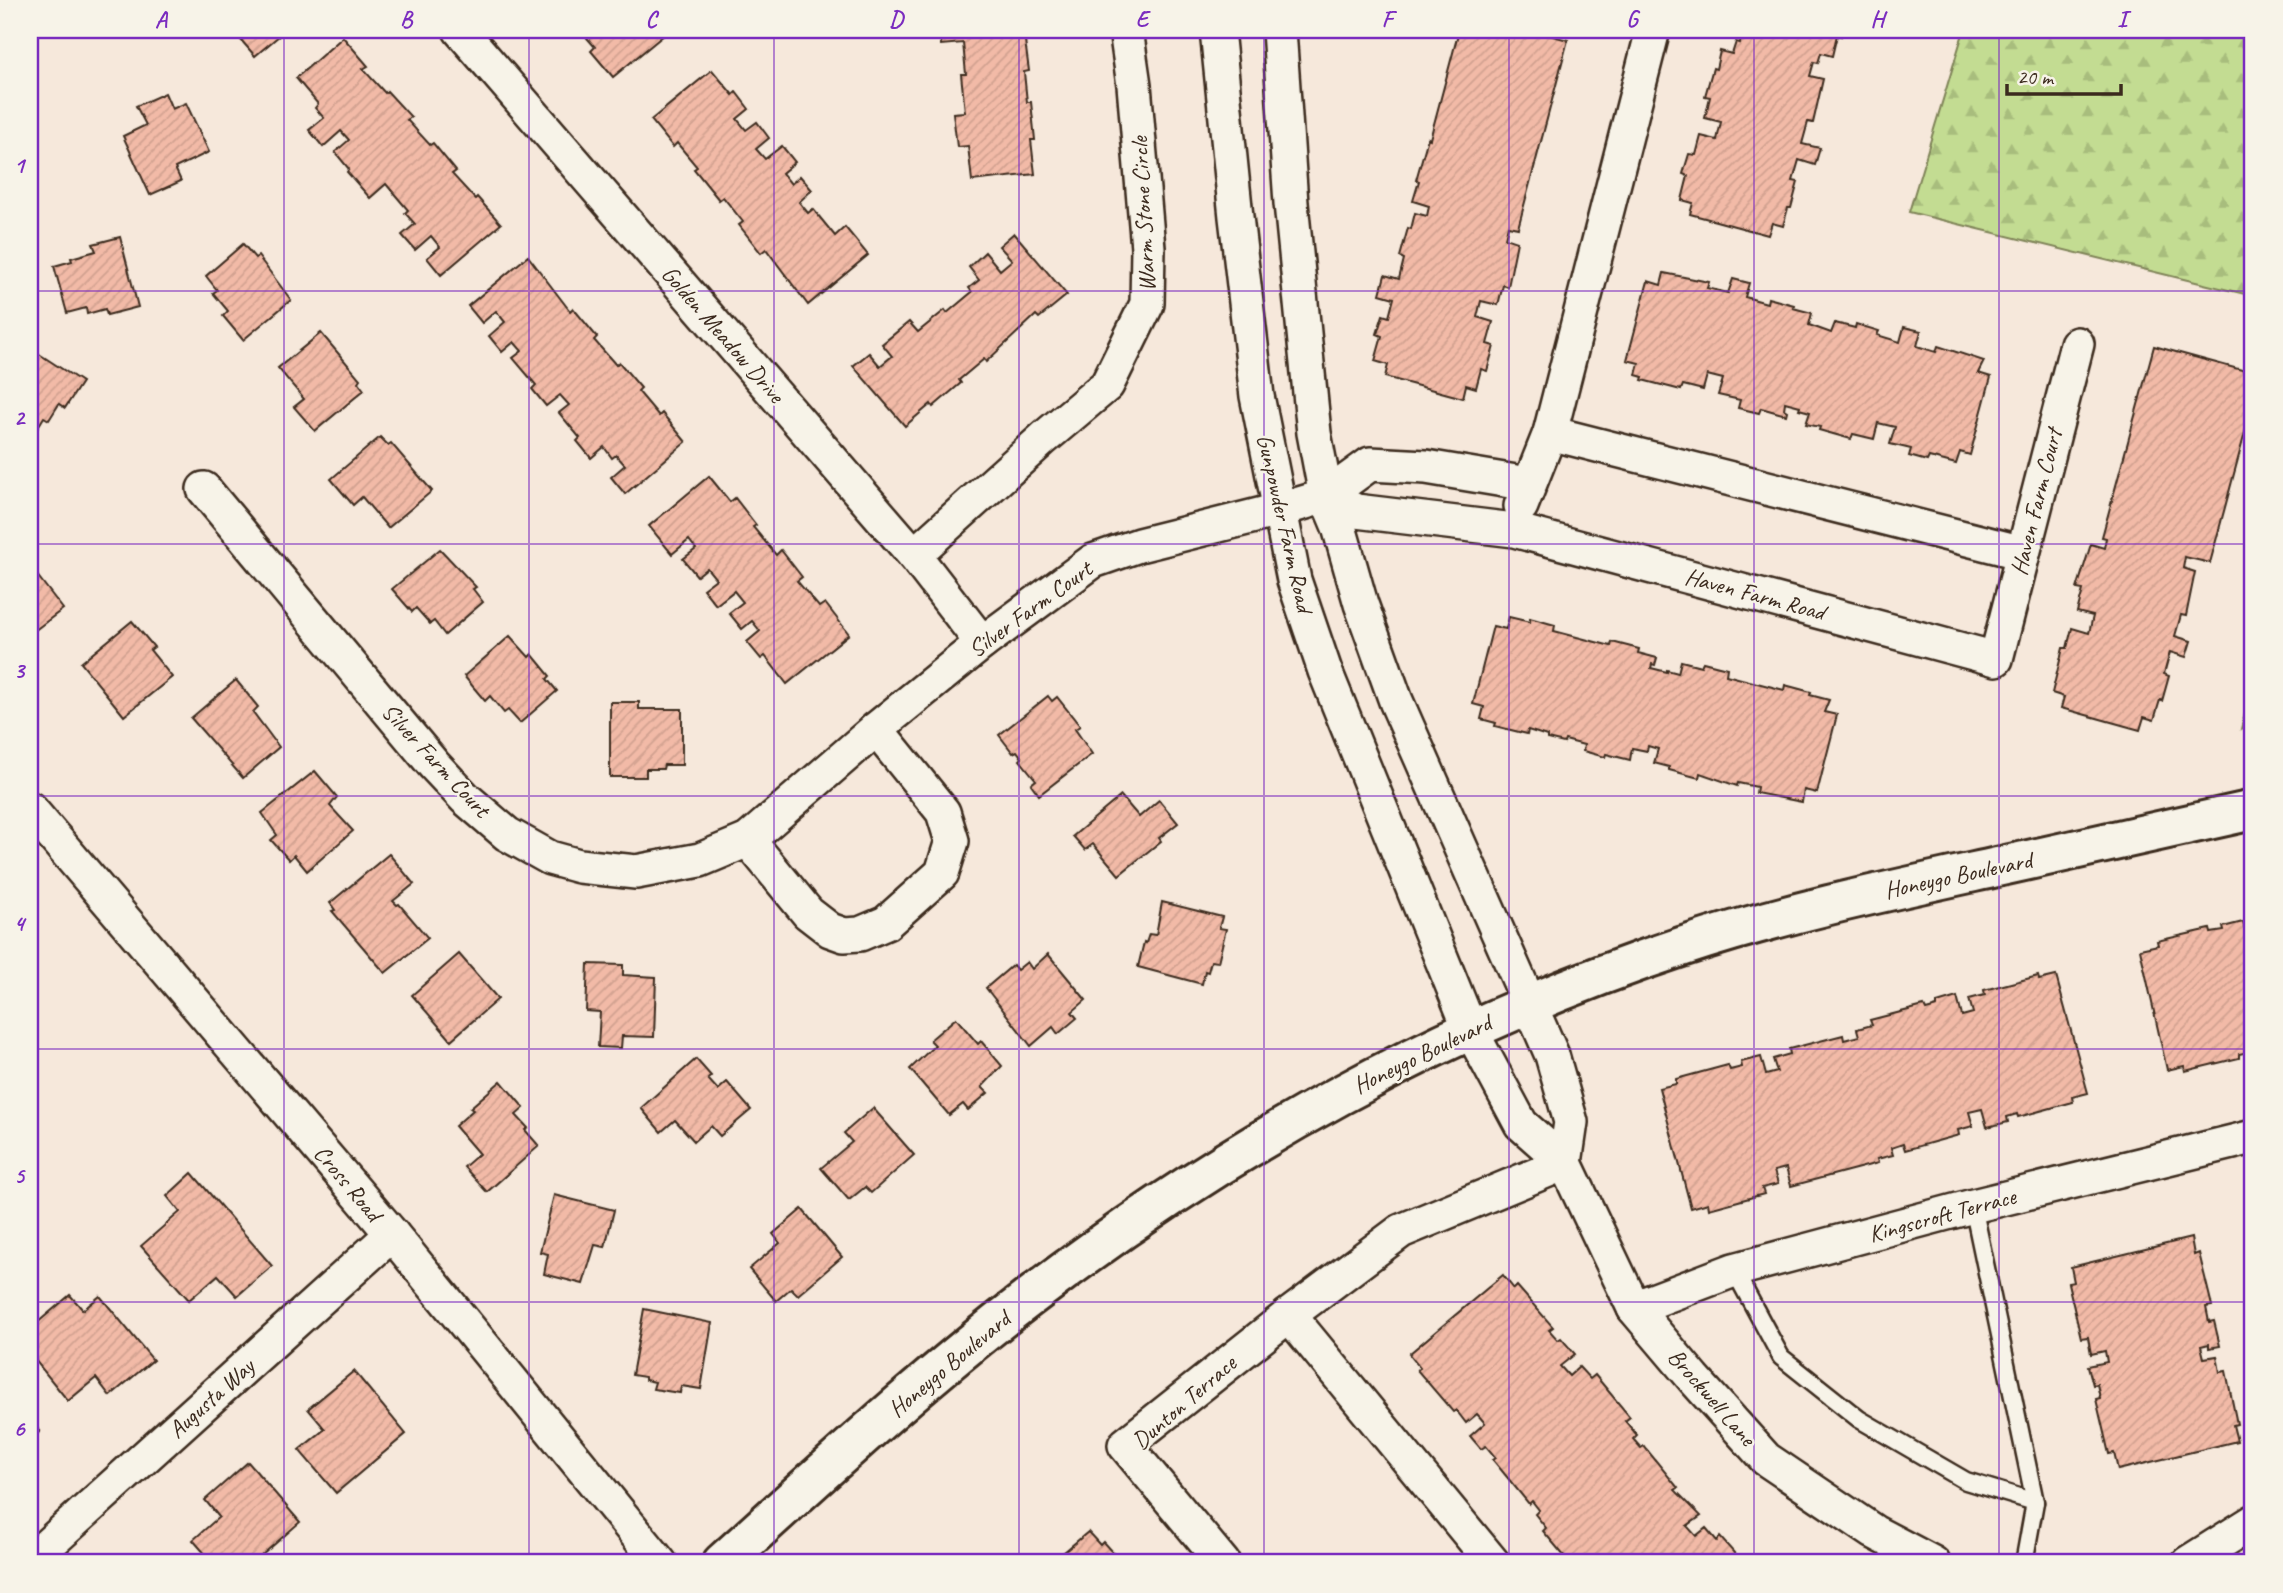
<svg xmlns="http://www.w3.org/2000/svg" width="2283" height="1593" font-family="Caveat,sans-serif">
  <defs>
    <pattern id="forest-firs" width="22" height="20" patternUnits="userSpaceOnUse" patternTransform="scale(1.75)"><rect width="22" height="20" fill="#c3dc92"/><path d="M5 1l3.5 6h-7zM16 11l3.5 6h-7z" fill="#a8bd7d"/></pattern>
    <pattern id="building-hatch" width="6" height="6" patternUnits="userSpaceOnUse" patternTransform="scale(1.75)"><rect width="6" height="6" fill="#f2baa7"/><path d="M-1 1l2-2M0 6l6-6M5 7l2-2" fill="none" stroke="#d0a08f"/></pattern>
  </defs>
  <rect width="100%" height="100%" fill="#f6e8db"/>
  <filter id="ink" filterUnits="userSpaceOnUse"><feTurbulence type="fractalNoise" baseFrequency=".0143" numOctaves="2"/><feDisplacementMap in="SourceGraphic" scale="14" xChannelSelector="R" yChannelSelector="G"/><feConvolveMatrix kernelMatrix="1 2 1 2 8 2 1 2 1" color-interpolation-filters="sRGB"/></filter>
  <g filter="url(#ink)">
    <!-- forest -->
    <g fill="url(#forest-firs)" stroke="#7f8358" stroke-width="2">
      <path d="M1964,30H2253V296L1909,212Z"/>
      <path d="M2253,682V725L2241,729Z"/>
    </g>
    <!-- building -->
    <g fill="url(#building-hatch)" stroke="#3b2a1e" stroke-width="2">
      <path d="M253,30H286L255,56L241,40Z"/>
      <path d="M580,30H670L613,77L591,51L595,47Z"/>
      <path d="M940,30H1021V34L1024,33L1029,71L1024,72L1027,102H1031L1035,140H1031L1035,174L972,181L968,146L957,147L953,113L965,112L961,74H966L963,43L941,45Z"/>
      <path d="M1459,30H1530L1568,40L1518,228L1508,226L1505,238L1517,242L1508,287L1503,285L1498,305L1481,301L1477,317L1493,322L1487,344L1494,346L1487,371L1481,369L1476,388L1466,385L1463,398L1385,377L1388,365L1375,361L1382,336L1377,334L1383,315L1389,317L1394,298L1380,294L1385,275L1399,279L1404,259L1400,257L1408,228L1411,229L1415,213L1427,216L1429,206L1413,201L1419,181L1416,180L1428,138L1430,139Z"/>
      <path d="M1731,30H1842L1841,36L1837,35L1832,56L1821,53L1818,63L1814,62L1810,76L1823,79L1813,123L1808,122L1802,144L1820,148L1815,165L1799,160L1793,181L1798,182L1791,208H1788L1783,226L1772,223L1768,235L1690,214L1693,203L1682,200L1688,176L1683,174L1689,154L1696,155L1701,136L1717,140L1721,122L1705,118L1710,97L1705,96L1713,68L1716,69L1720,51L1732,54L1736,42L1740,43L1742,33Z"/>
      <path d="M343,37L368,66L363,69L385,93L387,91L411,117L407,120L430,145L433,143L456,171L452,174L475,199L477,197L501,224L441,275L427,258L440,247L431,236L415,250L402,235L415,224L405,213L408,210L386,184L370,198L347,172L349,169L335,152L349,140L341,131L323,147L309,130L324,118L315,108L318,104L296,78Z"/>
      <path d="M712,70L733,95L736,92L749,109L737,119L746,130L757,122L769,138L756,149L765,159L782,146L795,162L782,173L791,184L800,176L812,190L799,202L808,213L813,209L835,236L845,227L868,255L808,305L766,249L761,253L739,225L743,222L723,197L719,200L694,169L697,167L677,143L673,147L651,120Z"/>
      <path d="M165,93L172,109L186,103L209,152L175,168L181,181L150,195L123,136L146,125L136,106Z"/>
      <path d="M1014,233L1067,295L1039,318L1036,315L986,362L984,359L959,380L961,383L933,407L931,404L905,426L853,366L869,353L880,366L892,356L882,344L909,322L918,332L945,310L947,313L972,292L969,288L979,280L969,267L985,252L1000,270L1012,260L999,246Z"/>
      <path d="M120,237L138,307L107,315L105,309L87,314L86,308L67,313L54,266L72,261L71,258L96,251L93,244Z"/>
      <path d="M243,244L255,258L258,256L291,300L243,340L223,316L228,311L213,293L217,290L206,276Z"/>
      <path d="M528,256L570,311L573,308L597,337L594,340L616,365L619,362L641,388L638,391L659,416L662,413L686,442L625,494L611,477L625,465L616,455L612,458L604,447L591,458L577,441L580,438L559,413L569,405L560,395L546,406L532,389L536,385L513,358L522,351L514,342L502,352L489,336L505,322L496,311L482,323L468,306Z"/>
      <path d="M1664,273L1709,282L1707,288L1728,293L1733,279L1749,283L1745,297L1767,303L1768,298L1794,305L1793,308L1812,313L1809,325L1831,333L1835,323L1855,328L1856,324L1879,331L1877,335L1900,342L1904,327L1921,331L1917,346L1936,352L1938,346L1984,361L1978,373L1991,377L1970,455L1960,452L1956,464L1929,457L1927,461L1909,456L1911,449L1890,444L1895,427L1878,423L1874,439L1853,434L1851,439L1819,430L1820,427L1806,424L1810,412L1799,409L1800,406L1785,402L1784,409L1787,411L1786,415L1761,408L1759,413L1738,408L1740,400L1718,395L1723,379L1707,375L1703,390L1683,385L1681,390L1642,380L1643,377L1636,375L1639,363L1627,360L1648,281L1661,285Z"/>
      <path d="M321,333L360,379L358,382L364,390L315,431L294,407L304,399L278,368Z"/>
      <path d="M2154,346L2253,373V403L2210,563L2185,557L2183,568L2195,572L2186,616L2181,615L2175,636L2191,641L2186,657L2170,652L2164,674L2169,676L2162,701L2160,700L2154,720L2144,717L2140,730L2061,708L2064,697L2052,693L2063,648H2067L2072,628L2089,633L2093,616L2077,612L2083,590L2077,589L2091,544L2104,548L2106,538L2102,537Z"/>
      <path d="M30,348L82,382L65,408L59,404L49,420L44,417L35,432L30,429Z"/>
      <path d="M380,437L388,445L391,443L432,491L388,528L362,497L353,505L331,479Z"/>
      <path d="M709,476L730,502L735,498L756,525L753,527L776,555L781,550L802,577L797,581L819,607L825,603L849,634L787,684L765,656L761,659L747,642L760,631L752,621L742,629L729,613L743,602L734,591L716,605L703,589L716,579L707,568L697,576L683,559L696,549L689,540L672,554L649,526Z"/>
      <path d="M440,549L476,587L473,589L483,602L445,635L434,621L430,624L416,608L412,612L392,589Z"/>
      <path d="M30,566L63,609L30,634Z"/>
      <path d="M1509,617L1530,622V618L1555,625L1554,631L1611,646L1612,642L1639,649L1638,653L1657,658L1655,665L1652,664L1651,668L1667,672V670L1678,673L1681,661L1701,666L1703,662L1727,668L1726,675L1784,690L1785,685L1811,692L1810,695L1829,700L1824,712L1837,715L1817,793L1804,790L1802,802L1756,793L1757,787L1738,783L1737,786L1700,773L1699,778L1669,770V767L1654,763L1658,749L1648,746L1647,751L1632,748L1630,760L1606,754L1605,757L1583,751L1584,745L1565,740L1564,743L1547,739V736L1528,730L1527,734L1495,726L1496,723L1481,719L1484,707L1473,704L1493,626L1506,629Z"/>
      <path d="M132,621L154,647L150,650L172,677L124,716L81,663Z"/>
      <path d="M510,636L529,657L532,654L550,676L547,679L557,691L520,723L508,710L504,713L490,696L485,701L464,676Z"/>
      <path d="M236,680L258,707L253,712L279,747L243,778L191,718Z"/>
      <path d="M1048,696L1052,701L1057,697L1080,726L1075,729L1092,754L1039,795L1031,784L1036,780L1020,760L1022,758L1017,751L1013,753L999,735Z"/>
      <path d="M610,702H639V709H682V765H664L663,769H646V777H610Z"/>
      <path d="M315,771L337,797L330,806L353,831L307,871L294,855L289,860L271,840L277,835L262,813Z"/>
      <path d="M1121,796L1139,817L1159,800L1178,823L1159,838L1161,841L1119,875L1093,844L1085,850L1073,836Z"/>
      <path d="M389,854L414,884L393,901L397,905L399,904L428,938L385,973L332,911L335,910L330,903Z"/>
      <path d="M1162,902L1222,917L1219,928L1226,929L1218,962L1211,961L1208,972L1205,971L1202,984L1138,967L1144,942L1146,943L1149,934L1156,935Z"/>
      <path d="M2243,922L2247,939L2253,938V1051L2239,1054V1058L2185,1071L2184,1066L2167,1070L2140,949L2158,945L2157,941L2210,929L2211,933L2224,931L2223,927Z"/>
      <path d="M459,954L498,999L451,1040L412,995Z"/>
      <path d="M1048,954L1086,1000L1072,1012L1077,1018L1058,1034L1053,1027L1031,1046L986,988L1013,965L1017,970L1027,962L1032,969Z"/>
      <path d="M588,964L623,965V975L656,977L654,1037L622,1036L621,1048L598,1047L600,1012L586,1011Z"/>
      <path d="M2038,976L2039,980L2056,976L2088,1093L2072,1097L2073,1102L2018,1117L2017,1114L2007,1117L2008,1122L1987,1127L1982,1109L1969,1112L1973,1126L1958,1130L1959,1135L1905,1150L1903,1144L1891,1148L1893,1155L1877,1159L1878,1163L1791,1186L1786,1168L1774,1171L1778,1184L1762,1188L1764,1194L1709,1209L1708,1203L1691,1208L1659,1088L1676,1084V1079L1728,1065L1730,1070L1742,1067L1741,1062L1761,1057L1766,1075L1777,1072L1773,1059L1790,1054L1789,1049L1843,1035L1844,1040L1859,1036L1857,1029L1872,1025L1870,1020L1924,1006L1926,1010L1937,1007V1003L1957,997L1962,1016L1973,1013L1969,999L1985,995L1984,990Z"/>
      <path d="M956,1018L978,1044L981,1041L1002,1066L982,1087L988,1093L968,1110L963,1104L949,1115L910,1069L935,1045L930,1040Z"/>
      <path d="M696,1059L711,1076L708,1079L718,1090L727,1082L751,1110L720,1136L711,1126L694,1141L675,1120L661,1132L641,1108Z"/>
      <path d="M501,1081L524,1108L516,1115L528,1128L525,1130L539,1146L487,1192L464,1167L479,1154L455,1126L473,1110L470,1108Z"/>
      <path d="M873,1108L914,1155L871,1193L865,1187L849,1200L821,1168L852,1142L844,1133Z"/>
      <path d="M192,1173L272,1266L237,1296L218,1275L189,1300L141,1246L180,1212L167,1196Z"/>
      <path d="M554,1195L614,1210L605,1247L595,1245L583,1284L544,1274L548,1254L540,1252Z"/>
      <path d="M802,1209L842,1257L798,1295L791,1288L776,1301L749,1269L780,1243L773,1234Z"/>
      <path d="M2191,1238L2194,1255L2199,1253L2212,1306L2206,1307L2209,1322L2214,1321L2220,1346L2209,1348V1344L2201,1346L2204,1358L2217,1356L2220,1372L2226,1371L2237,1424L2233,1425L2237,1441L2118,1470L2114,1453L2109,1454L2096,1399L2100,1398L2097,1384L2093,1385L2088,1366L2107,1362L2105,1351L2091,1354L2088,1337L2081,1338L2068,1283L2074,1282L2071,1267Z"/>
      <path d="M1503,1275L1514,1289L1517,1286L1553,1327L1549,1330L1558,1340L1561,1338L1575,1354L1560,1366L1569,1376L1579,1367L1590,1379L1595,1375L1630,1417L1625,1421L1637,1435L1633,1439L1641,1448L1644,1446L1678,1488L1675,1490L1701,1516L1687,1526L1696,1536L1706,1528L1717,1541L1720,1537L1743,1563H1570L1543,1531L1546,1528L1535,1514L1539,1510L1532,1501L1529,1504L1493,1460L1496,1458L1486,1446L1481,1449L1470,1436L1485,1423L1477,1414L1466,1423L1456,1410L1453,1412L1417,1370L1420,1368L1409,1354Z"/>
      <path d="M70,1295L83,1310L100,1296L153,1360L110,1396L96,1378L68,1401L30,1354V1329Z"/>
      <path d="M644,1309L712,1323L701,1389L681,1386L680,1393L653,1389L655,1382L645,1380V1377L632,1375Z"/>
      <path d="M354,1371L406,1434L336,1493L299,1450L325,1429L308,1409Z"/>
      <path d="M30,1422L40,1431L30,1442Z"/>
      <path d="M248,1462L300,1522L253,1563H213L193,1540L219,1517L205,1500Z"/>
      <path d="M1088,1532L1100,1545L1103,1542L1122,1563H1051Z"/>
    </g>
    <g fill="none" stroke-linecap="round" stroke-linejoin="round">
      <!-- service casing -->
      <g stroke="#3b2a1e" stroke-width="21">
        <g id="service">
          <path d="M1973,1206L2035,1502L2024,1563"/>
          <path d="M1734,1270L1781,1357L1859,1419L1966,1481L2035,1502"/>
        </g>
      </g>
      <!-- minor casing -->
      <g stroke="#3b2a1e" stroke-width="38">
        <g id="minor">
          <path d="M460,30L914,555L982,643"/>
          <path d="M1217,30L1236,217L1257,396L1294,580L1325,671L1470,1029L1521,1124L1565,1163L1634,1308L1694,1379L1766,1459L1874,1532L1933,1563"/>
          <path d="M1279,30L1291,203L1314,433L1326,496L1339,527L1361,604L1396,701L1552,1055L1571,1122L1565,1163"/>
          <path d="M1550,433L2023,553"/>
          <path d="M204,489L434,765L465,798L507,834L550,858L579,866L636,872L700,860L748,840L876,729L982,643L1093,561L1139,545L1279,510L1326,496L1370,464L1426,467L1528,484"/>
          <path d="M1326,496L1356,511L1514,530L1996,659L2077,344"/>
          <path d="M1521,506L1550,433L1653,30"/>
          <path d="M914,555L1044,438L1107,385L1147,304L1148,248L1134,85L1126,30"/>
          <path d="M30,809L392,1234L660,1563"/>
          <path d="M748,840L808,913L830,930L844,935L860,934L886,923L942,873L952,841L943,812L876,729"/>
          <path d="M1634,1308L1734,1270L1973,1206L2253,1137"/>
          <path d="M1289,1315L1493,1563"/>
          <path d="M30,1561L392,1234"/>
          <path d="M1223,1563L1125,1445L1289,1315L1401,1231L1565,1163"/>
          <path d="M2188,1563L2253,1522"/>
        </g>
      </g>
      <!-- secondary casing -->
      <g stroke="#3b2a1e" stroke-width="44">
        <path id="secondary" d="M722,1563C821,1474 920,1381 1026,1300C1224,1148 1447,1024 1684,946C1787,912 1892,890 1997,867C2083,848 2168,829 2253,810"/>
      </g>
      <!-- service -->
      <use href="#service" stroke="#f7f3e8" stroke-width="16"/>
      <!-- minor -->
      <use href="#minor" stroke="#f7f3e8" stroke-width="33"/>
      <!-- secondary -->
      <use href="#secondary" stroke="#f7f3e8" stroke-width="38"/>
    </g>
  </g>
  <!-- grid -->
  <path fill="none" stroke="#7b2cbf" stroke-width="2" stroke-opacity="0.55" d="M284,30V1563M529,30V1563M774,30V1563M1019,30V1563M1264,30V1563M1509,30V1563M1754,30V1563M1999,30V1563M30,291H2253M30,544H2253M30,796H2253M30,1049H2253M30,1302H2253"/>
  <g text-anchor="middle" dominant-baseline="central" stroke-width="5" stroke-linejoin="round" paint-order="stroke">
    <!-- street labels -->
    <g font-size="24" fill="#3b2a1e" stroke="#f7f3e8">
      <text transform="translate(1143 214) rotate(-93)">Warm Stone Circle</text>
      <text transform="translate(723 334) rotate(49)">Golden Meadow Drive</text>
      <text transform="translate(2036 502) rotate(-76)">Haven Farm Court</text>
      <text transform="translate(1285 523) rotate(77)">Gunpowder Farm Road</text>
      <text transform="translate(1755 594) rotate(15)">Haven Farm Road</text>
      <text transform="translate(1030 609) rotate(-36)">Silver Farm Court</text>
      <text transform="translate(436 760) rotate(47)">Silver Farm Court</text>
      <text transform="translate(1958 875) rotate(-12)">Honeygo Boulevard</text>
      <text transform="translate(1422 1054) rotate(-26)">Honeygo Boulevard</text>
      <text transform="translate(348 1183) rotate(50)">Cross Road</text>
      <text transform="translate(1942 1215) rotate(-15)">Kingscroft Terrace</text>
      <text transform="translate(949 1364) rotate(-40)">Honeygo Boulevard</text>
      <text transform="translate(1712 1397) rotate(49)">Brockwell Lane</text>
      <text transform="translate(211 1398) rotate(-42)">Augusta Way</text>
      <text transform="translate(1184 1402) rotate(-41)">Dunton Terrace</text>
    </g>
  </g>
  <!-- margin -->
  <rect width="2283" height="1593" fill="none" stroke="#f7f3e8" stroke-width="77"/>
  <!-- scale -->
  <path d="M2007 84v10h114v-10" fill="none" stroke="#3b2a1e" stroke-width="3.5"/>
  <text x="2017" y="84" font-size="21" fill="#3b2a1e" stroke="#f7f3e8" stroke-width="5" paint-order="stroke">20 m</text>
  <rect x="38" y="38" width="2206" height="1516" fill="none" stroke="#7b2cbf" stroke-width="2.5"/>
  <g font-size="23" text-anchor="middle" font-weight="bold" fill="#7b2cbf">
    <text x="161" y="27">A</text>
    <text x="406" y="27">B</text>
    <text x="651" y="27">C</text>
    <text x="896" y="27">D</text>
    <text x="1142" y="27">E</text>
    <text x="1387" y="27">F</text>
    <text x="1632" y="27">G</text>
    <text x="1877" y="27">H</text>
    <text x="2122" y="27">I</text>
    <text x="19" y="173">1</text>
    <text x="19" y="425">2</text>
    <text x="19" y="678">3</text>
    <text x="19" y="931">4</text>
    <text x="19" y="1183">5</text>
    <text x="19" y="1436">6</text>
  </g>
</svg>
